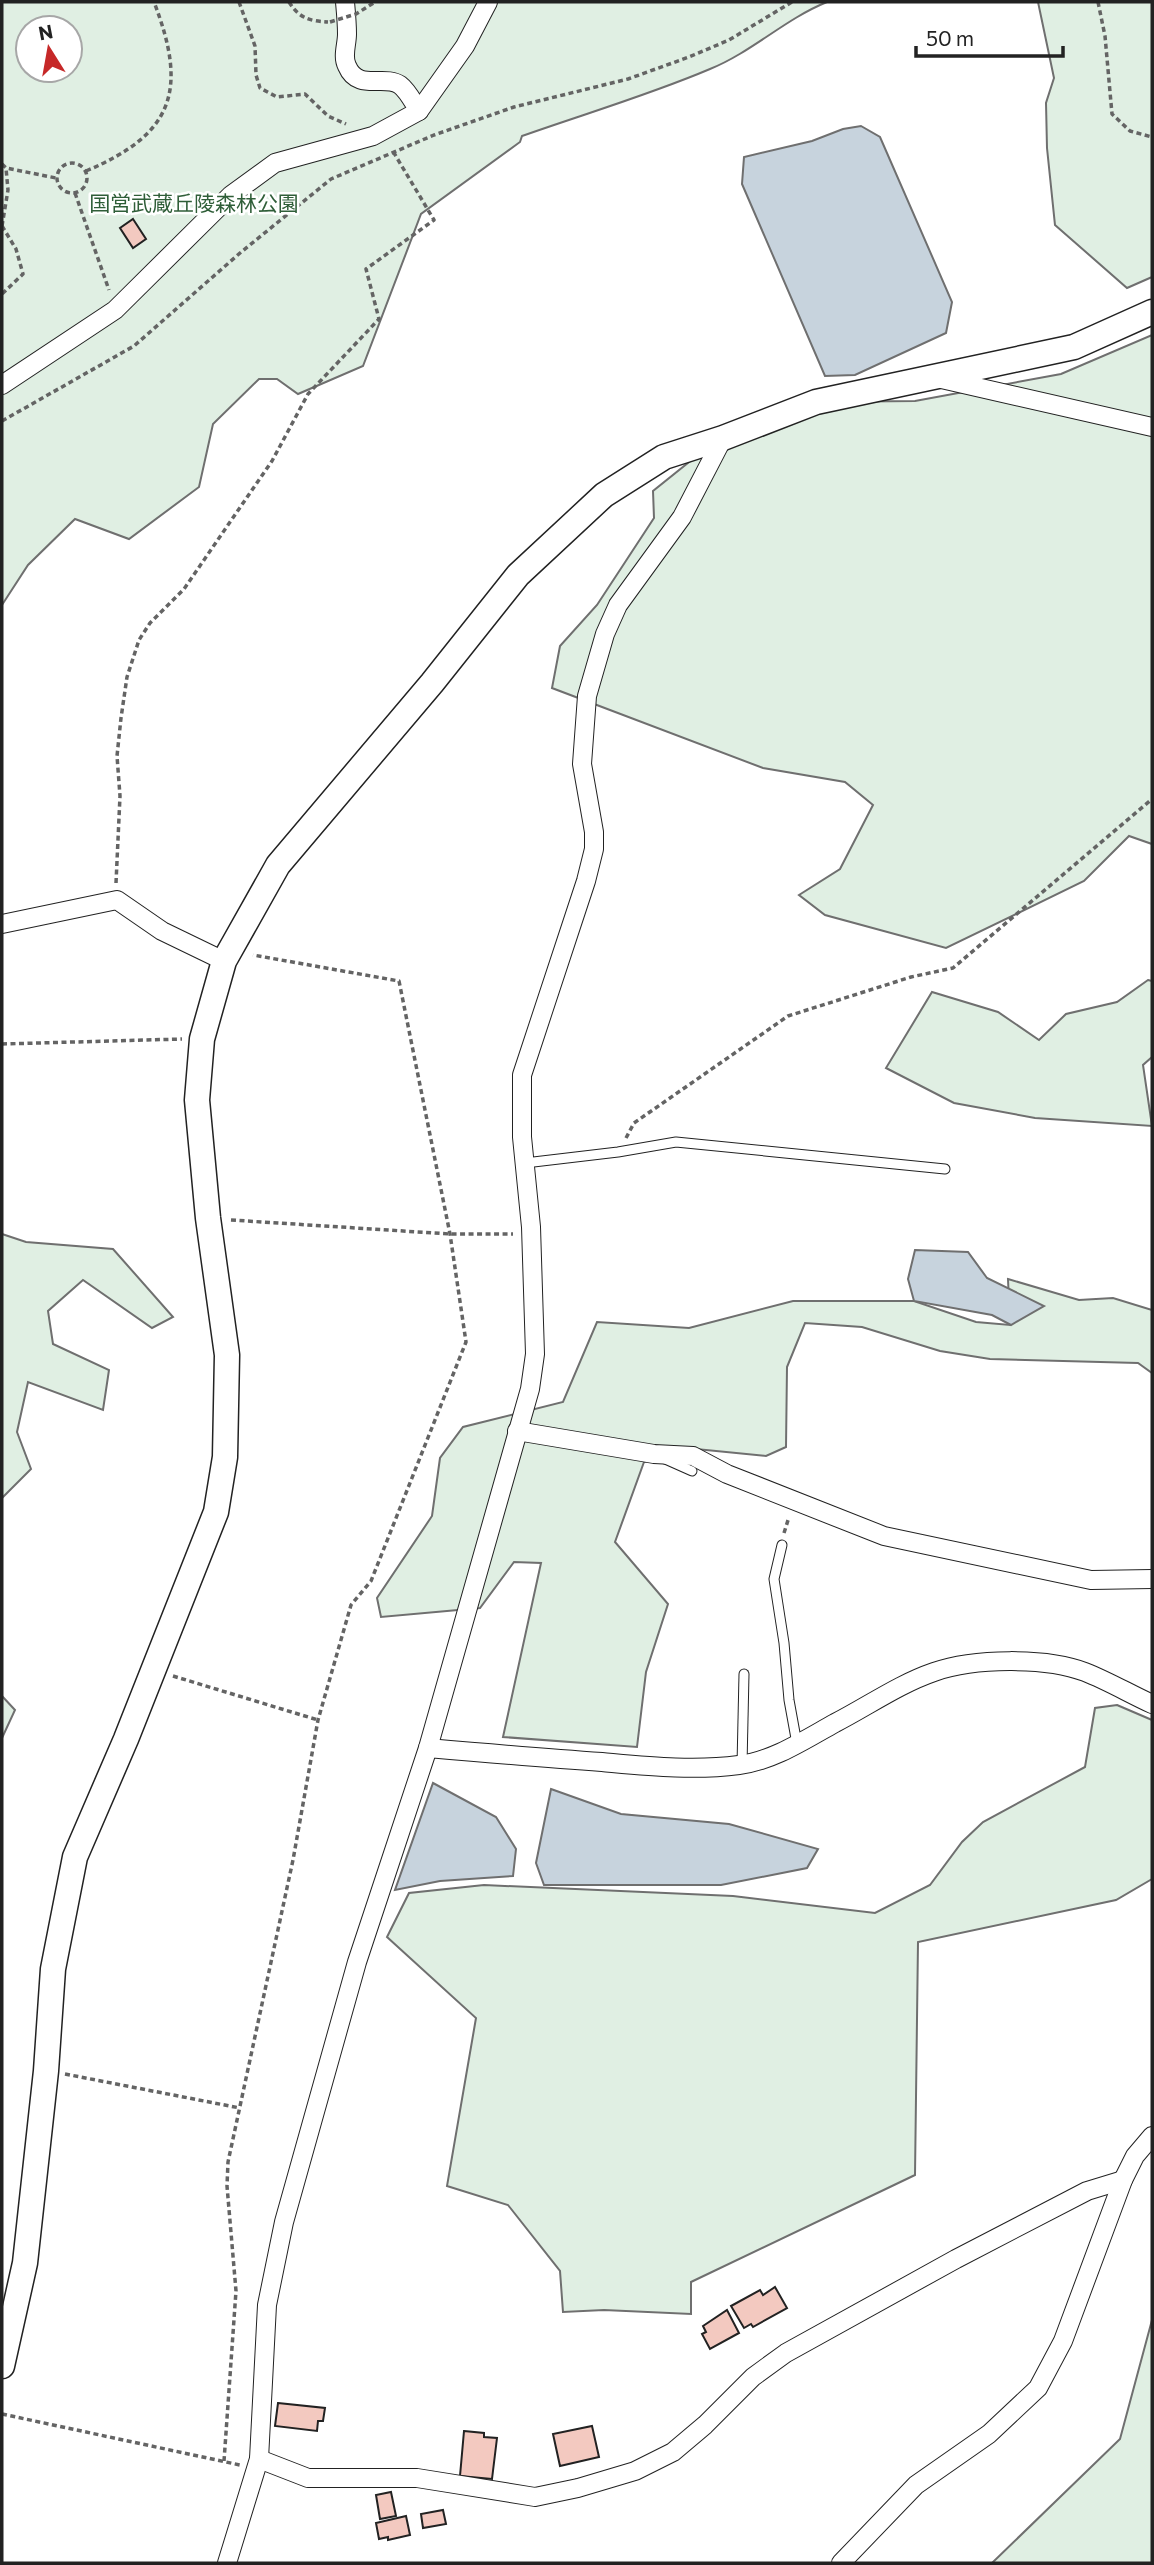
<svg xmlns="http://www.w3.org/2000/svg" width="1154" height="2565" font-family="Commissioner,'Noto Sans JP',sans-serif">
  <rect width="100%" height="100%" fill="#fff"/>
  <!-- green -->
  <g fill="#e0efe3" stroke="#6f6f6f" stroke-width="2" fill-rule="evenodd">
    <path d="M2,2H827C785,19 752,52 710,69C649,95 584,114 522,136L520,142L421,214L363,366L298,394L277,379H259L213,424L199,487L129,539L75,519L28,565L2,605ZM28,28H70V70H28Z"/>
    <path d="M1038,2H1152V277L1127,288L1055,225L1047,148L1046,103L1054,78Z"/>
    <path d="M1152,335V844L1129,836L1084,881L946,948L825,915L799,895L840,869L873,805L845,782L763,768L552,688L560,646L597,605L654,518L653,491L744,418L816,402L915,401L1061,374Z"/>
    <path d="M1148,980L1152,981V1057L1143,1065L1152,1126L1035,1118L954,1103L886,1068L932,992L998,1012L1039,1040L1066,1014L1117,1002Z"/>
    <path d="M2,1234L26,1242L113,1249L173,1317L152,1328L83,1280L48,1311L53,1344L109,1370L103,1410L28,1382L17,1432L31,1469L2,1498Z"/>
    <path d="M1008,1279L1079,1300L1113,1298L1152,1310V1373L1138,1363L990,1359L940,1351L862,1327L805,1323L787,1367L786,1447L766,1456L686,1448L644,1462L615,1542L668,1604L646,1672L637,1747L503,1737L541,1563L514,1562L480,1608L381,1617L377,1598L432,1516L440,1458L463,1427L563,1402L597,1322L689,1328L793,1301H914L976,1322L1010,1325Z"/>
    <path d="M2,1696L15,1710L2,1738Z"/>
    <path d="M1117,1705L1152,1720V1879L1116,1900L918,1942L915,2175L691,2282V2314L604,2310L563,2312L560,2271L508,2205L447,2186L476,2018L387,1937L409,1893L484,1885L733,1896L875,1913L930,1885L962,1842L983,1822L1085,1767L1095,1708Z"/>
    <path d="M1152,2320V2563H992L1120,2439Z"/>
  </g>
  <!-- water -->
  <g fill="#c7d3dd" stroke="#6f6f6f" stroke-width="2">
    <path d="M861,126L880,137L952,302L946,333L855,375L825,376L742,184L744,157L812,141L843,129Z"/>
    <path d="M915,1250L968,1252L987,1278L1044,1306L1011,1325L992,1315L914,1301L908,1279Z"/>
    <path d="M433,1783L496,1817L516,1849L513,1876L440,1881L395,1890Z"/>
    <path d="M551,1789L621,1814L729,1824L818,1849L807,1868L721,1885H544L536,1863Z"/>
  </g>
  <!-- building -->
  <g fill="#f3c9c0" stroke="#222" stroke-width="2">
    <path d="M133,219L146,239L133,248L120,228Z"/>
    <path d="M775,2287L787,2308L753,2327L751,2324L744,2328L731,2306L760,2290L763,2295Z"/>
    <path d="M727,2310L739,2333L710,2349L702,2334L706,2332L703,2326Z"/>
    <path d="M278,2403L325,2408L323,2421H318L317,2431L275,2426Z"/>
    <path d="M592,2426L599,2457L560,2466L553,2434Z"/>
    <path d="M464,2431L484,2433V2437L497,2438L492,2479L460,2476Z"/>
    <path d="M391,2492L396,2516L380,2519L376,2495Z"/>
    <path d="M443,2510L446,2524L423,2528L421,2514Z"/>
    <path d="M406,2516L410,2535L388,2540V2537L379,2539L376,2523Z"/>
  </g>
  <g fill="none" stroke-linecap="round" stroke-linejoin="round">
    <!-- lane casing -->
    <g stroke="#222" stroke-width="11">
      <g id="lane">
        <path d="M525,1163L618,1152L676,1142L945,1169"/>
        <path d="M665,1459L692,1471"/>
        <path d="M782,1545L774,1579L784,1643L789,1700L797,1744"/>
        <path d="M742,1765L744,1674"/>
      </g>
    </g>
    <!-- street casing -->
    <g stroke="#222" stroke-width="20">
      <g id="street">
        <path d="M345,2C346,13 347,23 347,34C347,45 342,56 347,66C358,92 384,74 400,85C408,91 413,102 419,111"/>
        <path d="M937,378L1152,427"/>
        <path d="M2,385L115,310L231,195L275,163L373,136L419,111L465,46L488,2"/>
        <path d="M2,924L117,900L162,931L224,961"/>
        <path d="M517,1431L654,1454L693,1456L727,1474L884,1536L1091,1580L1152,1579"/>
        <path d="M428,1748C486,1753 544,1758 602,1762C647,1766 693,1771 739,1765C773,1761 806,1739 835,1723C868,1706 899,1684 934,1672C973,1658 1047,1657 1085,1672C1108,1681 1130,1694 1152,1704"/>
        <path d="M259,2459L308,2478H417L535,2497L578,2488L635,2471L673,2452L705,2425L753,2377L786,2353L956,2259L1087,2191L1123,2180"/>
        <path d="M227,2563L259,2459L267,2305L284,2222L357,1962L428,1748L530,1389L535,1354L531,1227L522,1137V1075L586,881L594,849V832L582,764L587,696L605,634L618,605L682,517L723,438"/>
        <path d="M841,2563L916,2485L989,2434L1038,2388L1063,2341L1123,2180L1135,2156L1152,2136"/>
      </g>
    </g>
    <!-- secondary casing -->
    <g stroke="#222" stroke-width="27">
      <path id="secondary" d="M2,2366L25,2263L46,2071L53,1969L75,1857L126,1739L216,1512L225,1457L227,1355L208,1218L197,1100L202,1039L224,961L278,865L432,683L518,575L604,495L664,457L723,438L816,402L1074,347L1152,312"/>
    </g>
    <!-- path -->
    <g stroke="#646464" stroke-width="3.5" stroke-dasharray="5 3.5" stroke-linecap="butt">
      <path d="M239,2L255,46L256,75L260,88L277,97L305,94L328,116L346,124"/>
      <path d="M289,2C299,18 309,21 328,22"/>
      <path d="M1098,2L1105,36L1112,114L1130,131L1152,137"/>
      <circle cx="72" cy="178" r="15"/>
      <path d="M2,164L6,168L56,178"/>
      <path d="M86,171C174,134 188,90 154,2"/>
      <path d="M75,193L109,290"/>
      <path d="M2,226L16,249L23,274L2,294"/>
      <path d="M2,226L8,190L6,168"/>
      <path d="M2,421L134,346L240,253L331,179L434,135L514,107L628,79L689,57L729,40L792,2"/>
      <path d="M116,883L120,796L117,756L121,718L127,677L139,640L150,623L184,589L272,461L308,394L379,319L366,269L434,220L394,153"/>
      <path d="M2,1044L182,1039"/>
      <path d="M626,1138L634,1123L788,1016L911,977L953,968L1152,799"/>
      <path d="M231,1220L450,1234H513"/>
      <path d="M784,1533L789,1517"/>
      <path d="M173,1676L318,1720"/>
      <path d="M65,2074L240,2108"/>
      <path d="M2,2414L240,2465"/>
      <path d="M224,2461L236,2291L227,2186L228,2162L293,1860L318,1720L351,1605L371,1581L466,1342L450,1234L399,981L253,955"/>
    </g>
    <!-- lane -->
    <use href="#lane" stroke="#fff" stroke-width="9"/>
    <!-- street -->
    <use href="#street" stroke="#fff" stroke-width="18"/>
    <!-- secondary -->
    <use href="#secondary" stroke="#fff" stroke-width="24"/>
    <!-- path-bridge -->
    <path stroke="#646464" stroke-width="3.5" stroke-dasharray="5 3.5" stroke-linecap="butt" d="M330,22L356,14L375,2"/>
  </g>
  <g text-anchor="middle" dominant-baseline="central" stroke-width="5" stroke-linejoin="round" paint-order="stroke">
    <!-- park labels -->
    <g font-size="21" fill="#2f5e38" stroke="#fff">
      <text x="194" y="202">国営武蔵丘陵森林公園</text>
    </g>
  </g>
  <!-- border -->
  <rect width="1154" height="2565" fill="none" stroke="#222222" stroke-width="7"/>
  <!-- north arrow -->
  <g transform="translate(49 49) rotate(349)"><circle r="33" fill="#ffffff" stroke="#a7a7a7" stroke-width="2"/>
  <path d="M0-5L12 26L0 18L-12 26Z" fill="#c62828"/>
  <text y="-10" font-size="19" font-weight="bold" text-anchor="middle" fill="#222222">N</text>
  </g>
  <!-- scale -->
  <path d="M916 46v10h147v-10" fill="none" stroke="#222222" stroke-width="3.5"/>
  <text x="926" y="46" font-size="21" fill="#222222" stroke="#ffffff" stroke-width="5" paint-order="stroke">50 m</text>
</svg>
